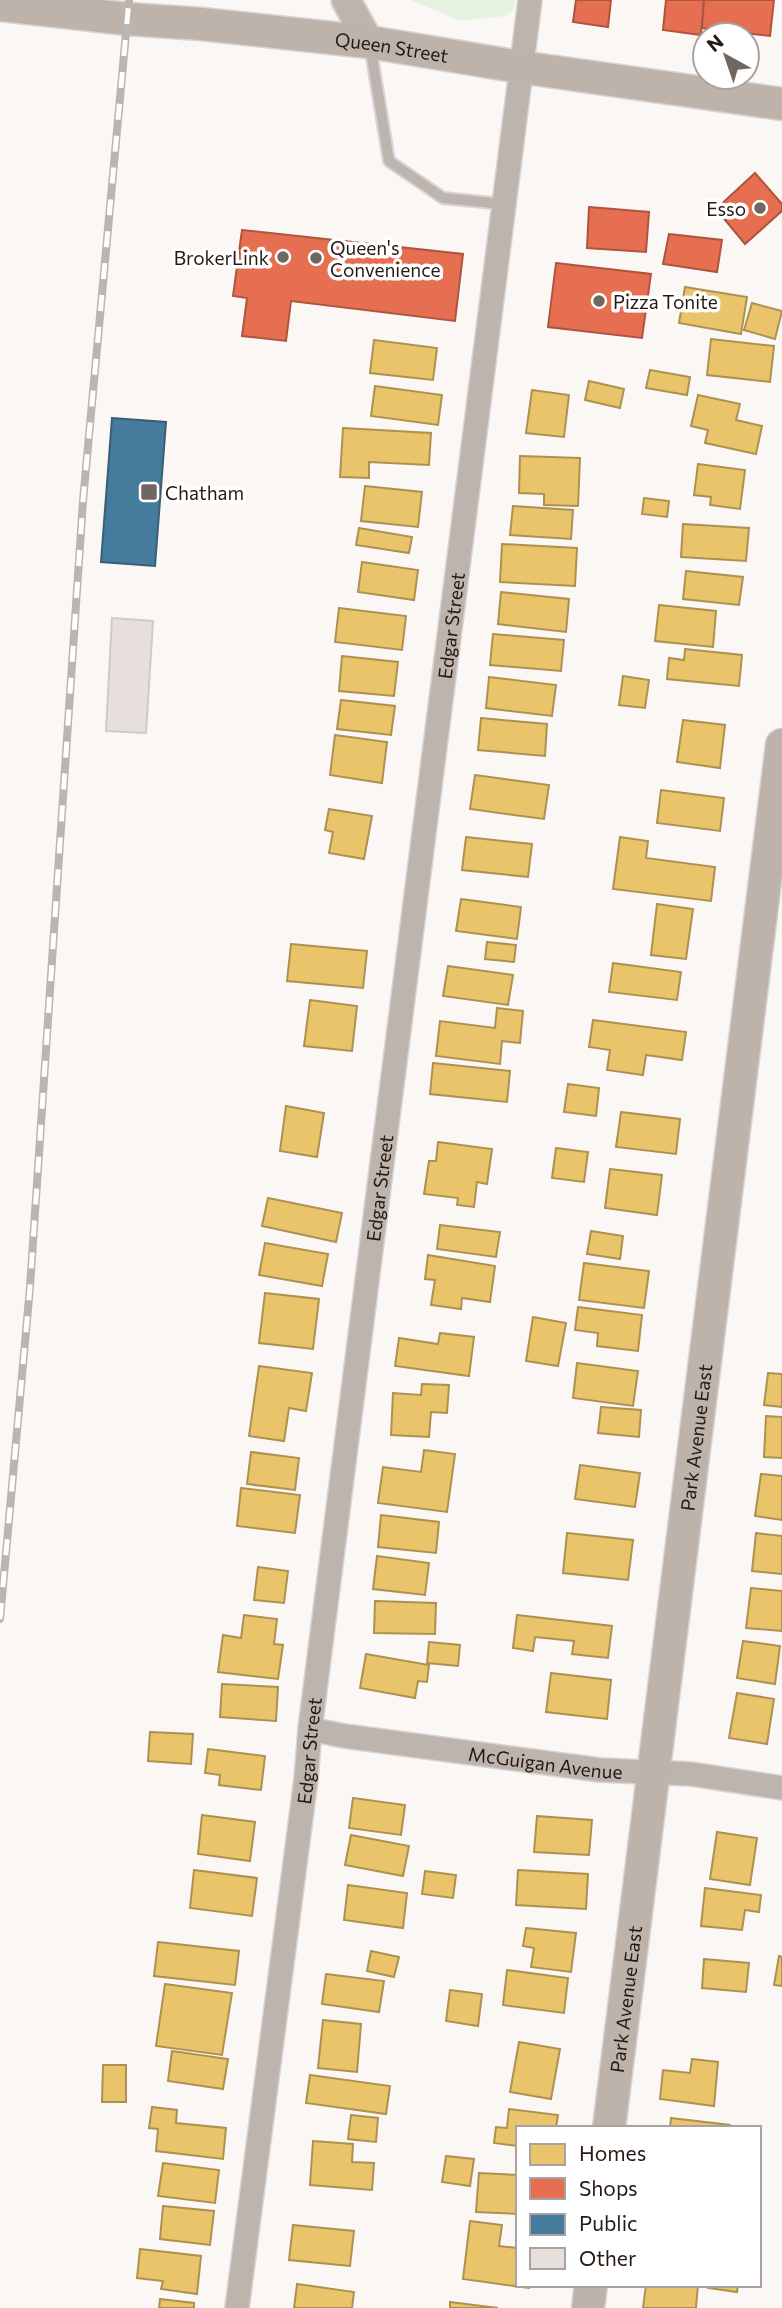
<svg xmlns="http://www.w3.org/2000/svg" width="782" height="2308" font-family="Commissioner,sans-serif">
  <rect width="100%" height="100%" fill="#faf7f5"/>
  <!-- green -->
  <path fill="#e7f3e1" d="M411,0H515L514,9L505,16L460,21Z"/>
  <!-- homes -->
  <g fill="#e9c46a" stroke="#ae9150" stroke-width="2">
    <path d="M685,287L747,297L741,334L679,323Z"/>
    <path d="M752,303L782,311L775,339L744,330Z"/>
    <path d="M711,339L774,346L770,382L707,375Z"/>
    <path d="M374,340L437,348L433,380L370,373Z"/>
    <path d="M650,370L690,377L687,395L646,388Z"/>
    <path d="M589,381L624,389L620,408L585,400Z"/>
    <path d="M375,386L442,395L438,425L371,416Z"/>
    <path d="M532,390L569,395L564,437L526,433Z"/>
    <path d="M698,395L740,404L736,420L762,426L756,454L705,443L708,430L691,426Z"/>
    <path d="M343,428L431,433L429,465L369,462V478L340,477Z"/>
    <path d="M520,456L580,458L578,506L544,505V494L519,493Z"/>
    <path d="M698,464L745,470L740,509L710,505L711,497L694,495Z"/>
    <path d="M365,486L422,492L418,527L361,521Z"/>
    <path d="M644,498L669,501L667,517L642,514Z"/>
    <path d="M513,506L573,510L571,539L510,535Z"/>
    <path d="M683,524L749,528L746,561L681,557Z"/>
    <path d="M359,528L412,537L409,553L356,545Z"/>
    <path d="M502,544L577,548L575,586L500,582Z"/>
    <path d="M362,562L418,570L414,600L358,592Z"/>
    <path d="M686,571L743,577L739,605L683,599Z"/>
    <path d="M501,592L569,599L566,632L498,624Z"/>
    <path d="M659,605L716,611L713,647L655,641Z"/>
    <path d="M339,608L406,616L402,650L335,642Z"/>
    <path d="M493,634L564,640L561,671L490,665Z"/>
    <path d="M685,649L742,655L739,686L667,679L669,658L684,660Z"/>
    <path d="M342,656L398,662L394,696L339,691Z"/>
    <path d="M623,676L649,680L645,708L619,705Z"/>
    <path d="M489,677L556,685L552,716L486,708Z"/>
    <path d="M341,700L395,706L391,735L337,729Z"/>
    <path d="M481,718L547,724L545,756L478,750Z"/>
    <path d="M683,720L725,725L720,768L677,762Z"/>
    <path d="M335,735L387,742L382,783L330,775Z"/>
    <path d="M475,775L549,785L544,819L470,809Z"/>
    <path d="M661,790L724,798L720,831L657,823Z"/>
    <path d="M329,809L372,816L364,859L329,853L333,832L325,830Z"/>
    <path d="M466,837L532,844L528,877L462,870Z"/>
    <path d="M620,837L648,841L646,858L715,867L711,901L613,889Z"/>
    <path d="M461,899L521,907L517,939L456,931Z"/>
    <path d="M657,904L693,909L686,959L651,955Z"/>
    <path d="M487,942L516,945L514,962L485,959Z"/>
    <path d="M291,944L367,951L363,988L287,981Z"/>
    <path d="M613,963L681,972L677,1000L609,992Z"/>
    <path d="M448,966L513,975L508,1005L443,996Z"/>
    <path d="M310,1000L357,1006L352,1051L304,1046Z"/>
    <path d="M497,1008L523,1011L520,1043L502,1041L500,1064L436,1056L440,1021L495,1028Z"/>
    <path d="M593,1020L686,1032L682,1060L646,1055L643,1075L607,1070L610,1050L589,1047Z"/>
    <path d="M433,1063L510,1071L507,1102L430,1094Z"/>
    <path d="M568,1084L599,1088L596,1116L564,1112Z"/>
    <path d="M286,1106L324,1113L317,1157L280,1151Z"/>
    <path d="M621,1112L680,1119L676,1154L616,1147Z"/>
    <path d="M438,1142L492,1149L487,1184L477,1182L474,1207L457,1205L458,1198L424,1194L429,1161H436Z"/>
    <path d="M556,1148L588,1152L584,1182L552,1178Z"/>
    <path d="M610,1169L662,1175L657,1215L605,1208Z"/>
    <path d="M268,1198L342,1213L336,1242L262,1226Z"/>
    <path d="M440,1225L500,1232L496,1257L437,1249Z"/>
    <path d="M591,1231L623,1236L620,1259L587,1254Z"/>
    <path d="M265,1243L328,1254L322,1286L259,1275Z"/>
    <path d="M428,1255L495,1266L490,1302L462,1298L461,1309L431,1305L435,1280L425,1279Z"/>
    <path d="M584,1263L649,1271L644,1308L579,1300Z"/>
    <path d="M265,1293L319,1299L313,1349L259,1343Z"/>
    <path d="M578,1307L642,1315L638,1351L597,1346L598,1333L575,1330Z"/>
    <path d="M533,1317L566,1323L558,1366L526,1361Z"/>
    <path d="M440,1333L474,1337L469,1376L395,1366L399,1338L438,1344Z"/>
    <path d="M577,1363L638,1371L633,1406L573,1398Z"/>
    <path d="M259,1366L312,1373L306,1411L289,1408L284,1441L249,1436Z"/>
    <path d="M768,1373L782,1374V1407L764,1405Z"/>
    <path d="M422,1384L449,1385L447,1413L431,1412L429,1437L391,1435L393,1393L421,1395Z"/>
    <path d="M601,1407L641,1410L639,1437L598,1433Z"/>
    <path d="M766,1416L782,1417V1458L764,1457Z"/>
    <path d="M424,1450L455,1454L447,1512L378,1503L383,1467L421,1472Z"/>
    <path d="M251,1452L299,1458L295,1490L247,1484Z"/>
    <path d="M580,1465L640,1473L635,1507L575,1499Z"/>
    <path d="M761,1474L782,1476V1520L755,1516Z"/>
    <path d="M241,1488L300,1495L295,1533L237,1526Z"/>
    <path d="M381,1515L439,1522L436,1553L378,1547Z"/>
    <path d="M567,1533L633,1540L628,1580L563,1573Z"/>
    <path d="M756,1533L782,1536V1574L752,1571Z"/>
    <path d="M377,1556L429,1563L425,1595L373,1589Z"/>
    <path d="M258,1567L288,1571L284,1603L254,1600Z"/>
    <path d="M751,1588L782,1591V1631L746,1628Z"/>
    <path d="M375,1601L436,1603L435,1634L374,1633Z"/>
    <path d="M244,1615L277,1619L274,1644L283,1645L278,1679L218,1672L223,1635L241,1638Z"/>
    <path d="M517,1615L612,1626L608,1658L572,1654L574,1641L535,1637L533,1651L513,1648Z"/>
    <path d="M743,1641L780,1646L775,1684L737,1678Z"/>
    <path d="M429,1642L460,1645L458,1666L427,1663Z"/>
    <path d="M366,1654L429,1665L427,1682L418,1681L415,1698L360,1688Z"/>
    <path d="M551,1673L611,1680L607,1719L546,1712Z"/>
    <path d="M222,1684L278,1687L276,1721L220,1717Z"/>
    <path d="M737,1693L774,1699L767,1744L729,1738Z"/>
    <path d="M150,1732L193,1734L191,1764L148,1761Z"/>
    <path d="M208,1749L265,1756L261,1790L219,1785L220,1775L205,1773Z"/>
    <path d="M353,1798L405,1805L401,1835L349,1828Z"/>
    <path d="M202,1815L255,1822L250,1861L198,1854Z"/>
    <path d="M537,1816L592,1820L589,1855L534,1852Z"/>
    <path d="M717,1832L757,1838L750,1885L710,1879Z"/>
    <path d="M351,1835L409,1846L403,1876L345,1865Z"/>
    <path d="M194,1870L257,1878L252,1916L190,1908Z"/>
    <path d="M518,1870L588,1874L586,1909L516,1905Z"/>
    <path d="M425,1871L456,1875L453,1898L422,1894Z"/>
    <path d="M348,1885L407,1893L403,1928L344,1920Z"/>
    <path d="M705,1888L761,1895L759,1912L745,1910L742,1930L701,1926Z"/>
    <path d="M526,1928L576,1933L571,1972L531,1967L534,1948L523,1946Z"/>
    <path d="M158,1942L239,1951L235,1985L154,1976Z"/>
    <path d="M371,1951L399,1957L394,1977L367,1971Z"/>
    <path d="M779,1956L782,1957V1986L774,1985Z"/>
    <path d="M704,1959L749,1963L746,1992L702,1988Z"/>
    <path d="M507,1970L568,1978L564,2013L503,2005Z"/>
    <path d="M326,1974L384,1981L379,2012L322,2004Z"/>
    <path d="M165,1984L232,1993L222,2055L156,2046Z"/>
    <path d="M450,1990L482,1994L478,2026L446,2021Z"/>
    <path d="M323,2020L361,2024L357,2072L318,2068Z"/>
    <path d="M519,2042L560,2049L551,2099L510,2092Z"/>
    <path d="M172,2051L228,2059L223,2089L168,2081Z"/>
    <path d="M692,2059L718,2062L714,2106L660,2099L663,2070L690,2073Z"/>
    <path d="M103,2065H126V2102H102Z"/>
    <path d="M310,2075L390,2086L386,2114L306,2103Z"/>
    <path d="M152,2107L177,2110L176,2123L226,2128L223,2159L156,2151L158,2129L149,2128Z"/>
    <path d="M509,2109L558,2115L556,2128H518V2146L494,2143L496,2127L507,2128Z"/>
    <path d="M351,2115L378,2118L376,2142L348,2139Z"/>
    <path d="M671,2118L730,2125V2128H670Z"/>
    <path d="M313,2141L353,2144L352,2162L374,2163L372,2190L310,2185Z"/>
    <path d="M446,2156L474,2159L470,2186L442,2182Z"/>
    <path d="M163,2163L219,2170L215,2203L158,2196Z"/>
    <path d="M479,2173L518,2175V2214L476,2212Z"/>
    <path d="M163,2206L214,2211L210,2245L160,2239Z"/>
    <path d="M470,2221L502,2225L499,2246L518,2248V2285H530L529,2288L463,2279Z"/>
    <path d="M293,2225L354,2231L350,2266L289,2260Z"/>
    <path d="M140,2249L201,2256L197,2294L161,2289L163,2281L137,2278Z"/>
    <path d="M297,2284L354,2292L352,2308H294Z"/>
    <path d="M646,2285H698L696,2308H643Z"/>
    <path d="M708,2285H738L737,2292L708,2288Z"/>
    <path d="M160,2299L194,2303V2308H159Z"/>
    <path d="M450,2302L498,2308H450Z"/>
  </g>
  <!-- shops -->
  <g fill="#e76f51" stroke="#ad553e" stroke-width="2">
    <path d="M576,0H611L608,27L573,22Z"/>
    <path d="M666,0H704L701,35L663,30Z"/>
    <path d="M704,0H774L770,36L702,28Z"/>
    <path d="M755,173L782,204V211L745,244L716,209Z"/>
    <path d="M589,207L649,212L646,252L587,248Z"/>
    <path d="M242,230L463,254L455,321L291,301L286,341L242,336L247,298L233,296Z"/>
    <path d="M669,234L722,240L717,272L663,264Z"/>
    <path d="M556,263L651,274L642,338L548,327Z"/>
  </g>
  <!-- public -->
  <path fill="#457b9d" stroke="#3b5e73" stroke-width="2" d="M112,418L166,422L155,566L101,562Z"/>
  <!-- building -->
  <path fill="#e7dfdb" stroke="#d1c9c5" stroke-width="2" d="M112,618L153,621L146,733L106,731Z"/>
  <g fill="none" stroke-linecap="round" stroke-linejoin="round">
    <!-- service casing -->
    <g stroke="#d7d3d2" stroke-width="14">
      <path id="service" d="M370,45L389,161L443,198L503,204"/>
    </g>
    <!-- minor casing -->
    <g stroke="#d7d3d2" stroke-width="26">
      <g id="minor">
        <path id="s1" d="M310,1729L344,1736L600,1770L691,1774L782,1788"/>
        <path id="s2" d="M237,2308L306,1779L310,1729L530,0"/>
      </g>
    </g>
    <!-- tertiary casing -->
    <g stroke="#d7d3d2" stroke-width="32">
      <path id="tertiary" d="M346,0L369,42"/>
    </g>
    <!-- secondary casing -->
    <g stroke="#d7d3d2" stroke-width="35">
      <g id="secondary">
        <path id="s3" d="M0,5L128,19L201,24L369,42L520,67L782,104"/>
        <path id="s4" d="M609,2128L782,745"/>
        <path d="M588,2308L591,2285"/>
      </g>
    </g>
    <!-- service -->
    <use href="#service" stroke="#beb4ae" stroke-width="10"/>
    <!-- minor -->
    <use href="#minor" stroke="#beb4ae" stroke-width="23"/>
    <!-- tertiary -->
    <use href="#tertiary" stroke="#beb4ae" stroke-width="28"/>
    <!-- secondary -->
    <use href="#secondary" stroke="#bdb3ab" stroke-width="32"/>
    <!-- rail casing -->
    <g stroke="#bab5b1" stroke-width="8">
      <path id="rail" d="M0,1619L30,1287L83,501L129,0"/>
    </g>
    <!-- rail -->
    <use href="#rail" stroke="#fff" stroke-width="5" stroke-dasharray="16" stroke-linecap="butt"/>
  </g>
  <!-- markers -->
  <g fill="#706761" stroke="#fff" stroke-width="2.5">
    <circle cx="760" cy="208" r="7"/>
    <circle cx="283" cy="257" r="7"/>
    <circle cx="316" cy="258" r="7"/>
    <circle cx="599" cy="301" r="7"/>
    <rect x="140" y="483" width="18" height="18" rx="3.5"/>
  </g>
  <g text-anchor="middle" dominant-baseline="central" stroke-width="7" stroke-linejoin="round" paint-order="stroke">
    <!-- street labels -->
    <g font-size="19" fill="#251912" stroke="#fff">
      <text stroke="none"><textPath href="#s3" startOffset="394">Queen Street</textPath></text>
      <text stroke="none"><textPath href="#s2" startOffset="1696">Edgar Street</textPath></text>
      <text stroke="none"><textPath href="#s2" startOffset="1129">Edgar Street</textPath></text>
      <text stroke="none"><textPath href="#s4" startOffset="696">Park Avenue East</textPath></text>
      <text stroke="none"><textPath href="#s2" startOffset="562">Edgar Street</textPath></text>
      <text stroke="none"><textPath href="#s1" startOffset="238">McGuigan Avenue</textPath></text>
      <text stroke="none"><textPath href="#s4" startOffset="130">Park Avenue East</textPath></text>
    </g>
    <!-- poi labels -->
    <g font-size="19" fill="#251912" stroke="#fff" text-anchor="start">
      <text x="746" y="208" text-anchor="end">Esso</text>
      <text x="330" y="247">Queen's<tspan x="330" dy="22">Convenience</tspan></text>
      <text x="269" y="257" text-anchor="end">BrokerLink</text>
      <text x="613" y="301">Pizza Tonite</text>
      <text x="165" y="492">Chatham</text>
    </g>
  </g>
  <!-- legend -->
  <rect x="516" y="2126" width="245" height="161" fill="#ffffff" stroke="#a8a3a0" stroke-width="2"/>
  <rect x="530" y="2144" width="35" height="21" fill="#e9c46a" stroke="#a8a3a0" stroke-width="2"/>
  <text x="579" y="2161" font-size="21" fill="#251912">Homes</text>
  <rect x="530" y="2178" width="35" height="21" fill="#e76f51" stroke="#a8a3a0" stroke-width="2"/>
  <text x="579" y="2196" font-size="21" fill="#251912">Shops</text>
  <rect x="530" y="2214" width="35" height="21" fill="#457b9d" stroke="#a8a3a0" stroke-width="2"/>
  <text x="579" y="2231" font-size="21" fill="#251912">Public</text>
  <rect x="530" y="2248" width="35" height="21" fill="#e7dfdb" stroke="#a8a3a0" stroke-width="2"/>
  <text x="579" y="2266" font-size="21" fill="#251912">Other</text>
  <!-- north arrow -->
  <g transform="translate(726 56) rotate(320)"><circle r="33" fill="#ffffff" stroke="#a8a3a0" stroke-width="2"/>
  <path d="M0-5L12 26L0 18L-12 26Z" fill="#706761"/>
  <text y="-10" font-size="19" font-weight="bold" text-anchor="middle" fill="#251912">N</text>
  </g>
</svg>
